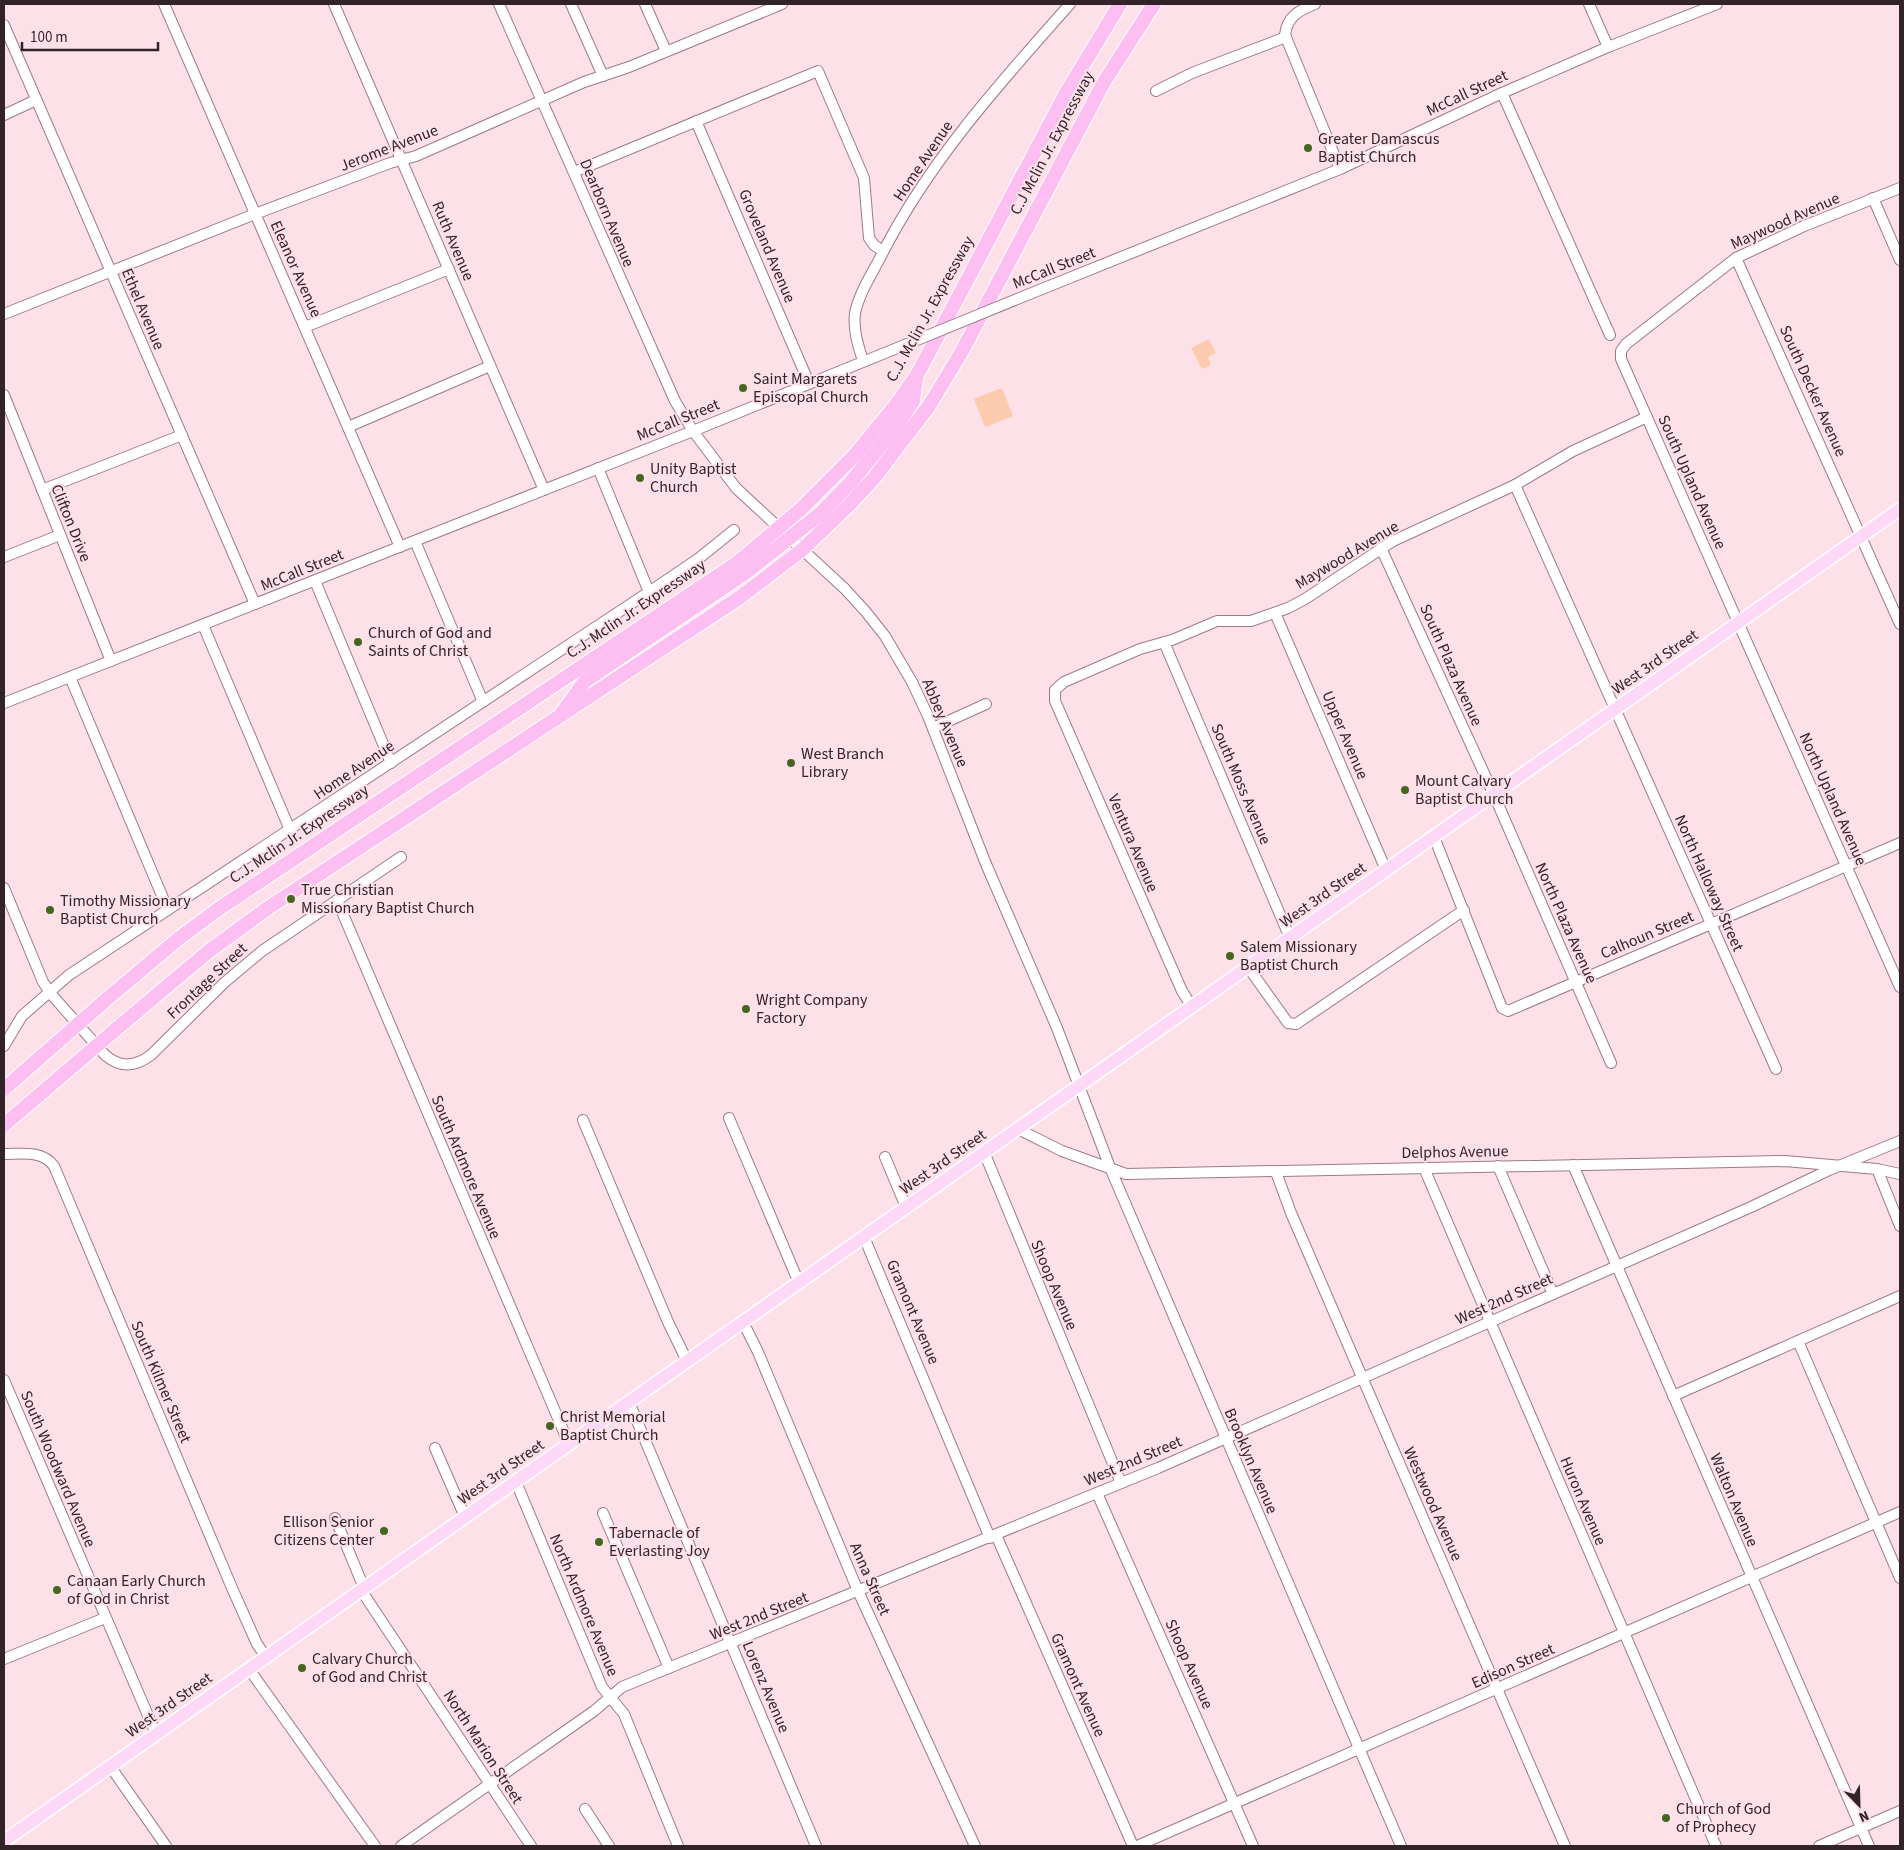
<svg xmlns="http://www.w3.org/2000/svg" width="1904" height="1850" font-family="'Source Sans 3',sans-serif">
  <rect width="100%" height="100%" fill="#fee0e9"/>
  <!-- green -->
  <g fill="#fccbad">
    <path d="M1209,339L1216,353L1208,357L1211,365L1202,369L1191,348Z"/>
    <path d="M1002,388L1013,416L985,427L974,399Z"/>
  </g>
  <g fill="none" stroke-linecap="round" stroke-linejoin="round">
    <!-- minor casing -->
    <g stroke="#9c7a84" stroke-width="12">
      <g id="minor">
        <path d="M164,4L400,547"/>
        <path d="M334,4L544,490"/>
        <path d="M499,4L675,401L693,431L736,488L845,589L866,612L885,636L912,682L928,716L986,864L1057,1028L1111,1170L1401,1846"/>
        <path d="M571,4L603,76"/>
        <path d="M645,4L666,51"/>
        <path d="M1315,4C1300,10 1287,16 1285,35L1340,169"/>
        <path d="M1589,4L1608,47"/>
        <path d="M4,25L255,604"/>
        <path d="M1156,91L1192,73L1286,37"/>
        <path d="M1502,93L1610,335"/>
        <path d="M4,115L36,100"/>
        <path d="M696,121L809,383"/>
        <path d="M574,172L818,71L864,178L869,238L874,245L883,251"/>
        <path d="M1900,188L1804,226L1736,258L1626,344L1621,351V359L1900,987"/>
        <path d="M1873,198L1900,260"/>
        <path d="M1736,258L1900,624"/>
        <path d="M1027,295L1340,169L1502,93L1608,47L1717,4"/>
        <path d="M4,314L255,214L390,163L416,156L584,82L629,67L782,4"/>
        <path d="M305,327L449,269"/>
        <path d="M863,361C858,345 853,330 855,313C859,294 871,275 880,258C928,162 1000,83 1070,4"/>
        <path d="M4,395L111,661"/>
        <path d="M348,427L490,366"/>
        <path d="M598,468L649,592"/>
        <path d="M1515,485L1776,1069"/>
        <path d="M42,490L182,435"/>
        <path d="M415,541L483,702"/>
        <path d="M1381,548L1494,795L1611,1063"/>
        <path d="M4,557L60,535"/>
        <path d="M315,581L391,763"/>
        <path d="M1275,613L1386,870"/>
        <path d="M203,625L290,830"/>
        <path d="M1164,642L1290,938"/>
        <path d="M70,677L168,910"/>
        <path d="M4,703L693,431L912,342"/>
        <path d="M933,728L986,704"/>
        <path d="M1434,837L1502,1008L1508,1011L1900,843"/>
        <path d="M4,888L43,982L51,994L105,1055C120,1068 135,1067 151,1055L225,982L262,951L401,857"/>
        <path d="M337,900L569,1444"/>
        <path d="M1248,967L1288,1023L1296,1024L1464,910"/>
        <path d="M1192,1007L1182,991L1055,701V690L1064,682L1140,649L1172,640L1217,621H1251L1288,608L1305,599L1393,541L1515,485L1573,451L1647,417"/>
        <path d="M4,1046L22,1016L69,975L649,592L698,559L734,530"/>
        <path d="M729,1118L799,1283"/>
        <path d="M583,1120L668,1322L687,1361"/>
        <path d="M1018,1129L1062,1151L1126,1174L1785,1161L1877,1169L1900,1174"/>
        <path d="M984,1152L1121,1483"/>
        <path d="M4,1154C22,1154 42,1150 54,1166L232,1588L257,1644L266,1657"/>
        <path d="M885,1157L906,1207"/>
        <path d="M1573,1165L1869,1846"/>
        <path d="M1498,1166L1553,1294"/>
        <path d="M1424,1168L1716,1846"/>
        <path d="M1877,1169L1900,1226"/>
        <path d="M1276,1172L1291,1213L1565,1846"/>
        <path d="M864,1237L990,1538"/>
        <path d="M743,1322L758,1352L858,1591L975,1846"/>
        <path d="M1798,1341L1900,1578"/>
        <path d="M4,1380L156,1734"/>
        <path d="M1673,1396L1900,1296"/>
        <path d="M629,1402L816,1846"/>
        <path d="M435,1448L465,1517"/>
        <path d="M516,1482L602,1687L624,1714L678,1846"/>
        <path d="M1097,1493L1253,1846"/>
        <path d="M603,1513L669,1668"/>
        <path d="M335,1518L364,1588"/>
        <path d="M996,1535L1133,1846"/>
        <path d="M361,1590L531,1846"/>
        <path d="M4,1659L105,1618"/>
        <path d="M249,1669L375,1846"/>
        <path d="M110,1766L166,1846"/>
        <path d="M585,1809L609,1846"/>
        <path d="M401,1846L594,1711L622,1687L1158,1468L1751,1207L1829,1170L1900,1141"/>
        <path d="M1137,1846L1900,1512"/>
        <path d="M1819,1846L1900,1811"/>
      </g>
    </g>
    <!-- major casing -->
    <g stroke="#fff" stroke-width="15">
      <path id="major" d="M4,1841L1900,509"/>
    </g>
    <!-- highway casing -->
    <g stroke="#fff" stroke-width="16">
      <g id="highway">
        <path d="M562,713L585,681L745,573L820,514L851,482L897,426L913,401L916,378"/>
        <path d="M108,998L178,939L217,910L737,563L801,509L854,456L896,405L917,375L1066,93L1120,4"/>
        <path d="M121,1025L209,951L268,908L739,598L802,550L850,504L874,478L929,406L961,353L1104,82L1154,4"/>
      </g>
    </g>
    <!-- minor -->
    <use href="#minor" stroke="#fff" stroke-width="10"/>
    <!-- major -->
    <use href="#major" stroke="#fed8f7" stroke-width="12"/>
    <!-- highway -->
    <use href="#highway" stroke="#fdbef1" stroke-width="14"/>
    <!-- minor-bridge casing -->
    <g stroke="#9c7a84" stroke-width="12" stroke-linecap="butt">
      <path id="minor-bridge" d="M912,342L1027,295"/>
    </g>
    <!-- highway-bridge casing -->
    <g stroke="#fff" stroke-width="16" stroke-linecap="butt">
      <g id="highway-bridge">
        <path d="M4,1089L108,998"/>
        <path d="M4,1125L121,1025"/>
      </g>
    </g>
    <!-- minor-bridge -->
    <use href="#minor-bridge" stroke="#fff" stroke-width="10"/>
    <!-- highway-bridge -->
    <use href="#highway-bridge" stroke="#fdbef1" stroke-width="14"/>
  </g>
  <!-- markers -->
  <g fill="#44661e" stroke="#fee0e9" stroke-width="2">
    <circle cx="1308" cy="148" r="5"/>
    <circle cx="743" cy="388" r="5"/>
    <circle cx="640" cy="478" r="5"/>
    <circle cx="358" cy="642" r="5"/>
    <circle cx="791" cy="763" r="5"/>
    <circle cx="1405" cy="790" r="5"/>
    <circle cx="291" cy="899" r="5"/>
    <circle cx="50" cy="910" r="5"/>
    <circle cx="1230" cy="956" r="5"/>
    <circle cx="746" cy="1009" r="5"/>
    <circle cx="550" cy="1426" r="5"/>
    <circle cx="384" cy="1531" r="5"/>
    <circle cx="599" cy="1542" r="5"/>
    <circle cx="57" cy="1590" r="5"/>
    <circle cx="302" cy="1668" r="5"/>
    <circle cx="1666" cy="1818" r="5"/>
  </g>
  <g text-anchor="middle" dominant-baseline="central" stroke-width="4" stroke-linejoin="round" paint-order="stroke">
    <!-- street labels -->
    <g font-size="16" fill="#312327" stroke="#fee0e9">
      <text transform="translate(1467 93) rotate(-25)">McCall Street</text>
      <text transform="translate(1052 143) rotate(-62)">C.J Mclin Jr. Expressway</text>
      <text transform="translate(389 148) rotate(-21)">Jerome Avenue</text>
      <text transform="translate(923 161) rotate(-56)">Home Avenue</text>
      <text transform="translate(607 213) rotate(67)">Dearborn Avenue</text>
      <text transform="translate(1785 221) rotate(-24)">Maywood Avenue</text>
      <text transform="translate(453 241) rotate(67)">Ruth Avenue</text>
      <text transform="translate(767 246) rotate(67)">Groveland Avenue</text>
      <text transform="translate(1054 268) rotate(-22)">McCall Street</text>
      <text transform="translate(296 269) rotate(66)">Eleanor Avenue</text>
      <text transform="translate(143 309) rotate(67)">Ethel Avenue</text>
      <text transform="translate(930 309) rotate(-61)">C.J. Mclin Jr. Expressway</text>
      <text transform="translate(1813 391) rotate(66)">South Decker Avenue</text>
      <text transform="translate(678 420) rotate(-22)">McCall Street</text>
      <text transform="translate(1692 482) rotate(66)">South Upland Avenue</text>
      <text transform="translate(71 523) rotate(68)">Clifton Drive</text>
      <text transform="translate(1347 555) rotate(-31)">Maywood Avenue</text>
      <text transform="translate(302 570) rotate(-22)">McCall Street</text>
      <text transform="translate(636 609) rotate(-34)">C.J. Mclin Jr. Expressway</text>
      <text transform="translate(1655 662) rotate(-35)">West 3rd Street</text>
      <text transform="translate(1451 665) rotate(66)">South Plaza Avenue</text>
      <text transform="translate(945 723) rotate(67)">Abbey Avenue</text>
      <text transform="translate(1345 735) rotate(67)">Upper Avenue</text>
      <text transform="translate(354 770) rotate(-34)">Home Avenue</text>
      <text transform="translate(1241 784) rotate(67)">South Moss Avenue</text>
      <text transform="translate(1833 799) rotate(66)">North Upland Avenue</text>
      <text transform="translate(299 834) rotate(-34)">C.J. Mclin Jr. Expressway</text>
      <text transform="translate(1133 843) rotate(67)">Ventura Avenue</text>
      <text transform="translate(1709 883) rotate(66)">North Halloway Street</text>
      <text transform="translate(1323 895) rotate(-35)">West 3rd Street</text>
      <text transform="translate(1566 923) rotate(66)">North Plaza Avenue</text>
      <text transform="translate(1647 935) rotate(-23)">Calhoun Street</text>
      <text transform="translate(207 981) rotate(-43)">Frontage Street</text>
      <text transform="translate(1455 1152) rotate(-1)">Delphos Avenue</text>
      <text transform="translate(943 1162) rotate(-35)">West 3rd Street</text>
      <text transform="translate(466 1167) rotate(67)">South Ardmore Avenue</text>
      <text transform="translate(1054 1285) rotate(67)">Shoop Avenue</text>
      <text transform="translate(1504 1299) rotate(-24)">West 2nd Street</text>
      <text transform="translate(913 1312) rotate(67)">Gramont Avenue</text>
      <text transform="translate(161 1382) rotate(67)">South Kilmer Street</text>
      <text transform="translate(1133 1461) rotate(-23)">West 2nd Street</text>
      <text transform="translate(1251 1461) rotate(67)">Brooklyn Avenue</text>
      <text transform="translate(58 1469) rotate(67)">South Woodward Avenue</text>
      <text transform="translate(501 1472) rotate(-35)">West 3rd Street</text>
      <text transform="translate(1734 1500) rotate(67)">Walton Avenue</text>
      <text transform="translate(1583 1501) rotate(67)">Huron Avenue</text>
      <text transform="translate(1433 1504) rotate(66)">Westwood Avenue</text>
      <text transform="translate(870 1579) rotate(66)">Anna Street</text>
      <text transform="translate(584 1605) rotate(67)">North Ardmore Avenue</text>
      <text transform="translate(759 1616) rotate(-22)">West 2nd Street</text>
      <text transform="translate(1189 1664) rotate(66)">Shoop Avenue</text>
      <text transform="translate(1513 1666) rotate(-24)">Edison Street</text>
      <text transform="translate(1078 1685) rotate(66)">Gramont Avenue</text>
      <text transform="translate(766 1687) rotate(67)">Lorenz Avenue</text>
      <text transform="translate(169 1705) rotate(-35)">West 3rd Street</text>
      <text transform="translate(483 1747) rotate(57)">North Marion Street</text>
    </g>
    <!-- poi labels -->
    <g font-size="16" fill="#312327" stroke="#fee0e9" text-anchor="start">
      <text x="1318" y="139">Greater Damascus<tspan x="1318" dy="18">Baptist Church</tspan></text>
      <text x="753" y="379">Saint Margarets<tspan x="753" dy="18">Episcopal Church</tspan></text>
      <text x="650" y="469">Unity Baptist<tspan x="650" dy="18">Church</tspan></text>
      <text x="368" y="633">Church of God and<tspan x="368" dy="18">Saints of Christ</tspan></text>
      <text x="801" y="754">West Branch<tspan x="801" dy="18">Library</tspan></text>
      <text x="1415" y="781">Mount Calvary<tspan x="1415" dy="18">Baptist Church</tspan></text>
      <text x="301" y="890">True Christian<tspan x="301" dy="18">Missionary Baptist Church</tspan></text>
      <text x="60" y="901">Timothy Missionary<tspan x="60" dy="18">Baptist Church</tspan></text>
      <text x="1240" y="947">Salem Missionary<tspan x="1240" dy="18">Baptist Church</tspan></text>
      <text x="756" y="1000">Wright Company<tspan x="756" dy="18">Factory</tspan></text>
      <text x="560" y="1417">Christ Memorial<tspan x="560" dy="18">Baptist Church</tspan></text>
      <text x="374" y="1522" text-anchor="end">Ellison Senior<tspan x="374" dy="18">Citizens Center</tspan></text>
      <text x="609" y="1533">Tabernacle of<tspan x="609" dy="18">Everlasting Joy</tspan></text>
      <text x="67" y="1581">Canaan Early Church<tspan x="67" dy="18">of God in Christ</tspan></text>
      <text x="312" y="1659">Calvary Church<tspan x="312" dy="18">of God and Christ</tspan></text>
      <text x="1676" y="1809">Church of God<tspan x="1676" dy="18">of Prophecy</tspan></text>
    </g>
  </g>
  <!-- border -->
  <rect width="1904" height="1850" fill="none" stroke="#312327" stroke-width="10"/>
  <!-- north arrow -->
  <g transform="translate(1859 1805) rotate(157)" stroke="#fee0e9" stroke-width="4" paint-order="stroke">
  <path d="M0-4L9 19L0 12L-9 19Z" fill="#312327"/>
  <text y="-8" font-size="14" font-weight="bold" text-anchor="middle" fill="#312327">N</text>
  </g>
  <!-- scale -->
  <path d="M22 42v8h136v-8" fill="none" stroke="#312327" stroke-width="2.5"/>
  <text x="30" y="42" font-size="15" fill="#312327" stroke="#fee0e9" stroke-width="4" paint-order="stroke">100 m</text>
</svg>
